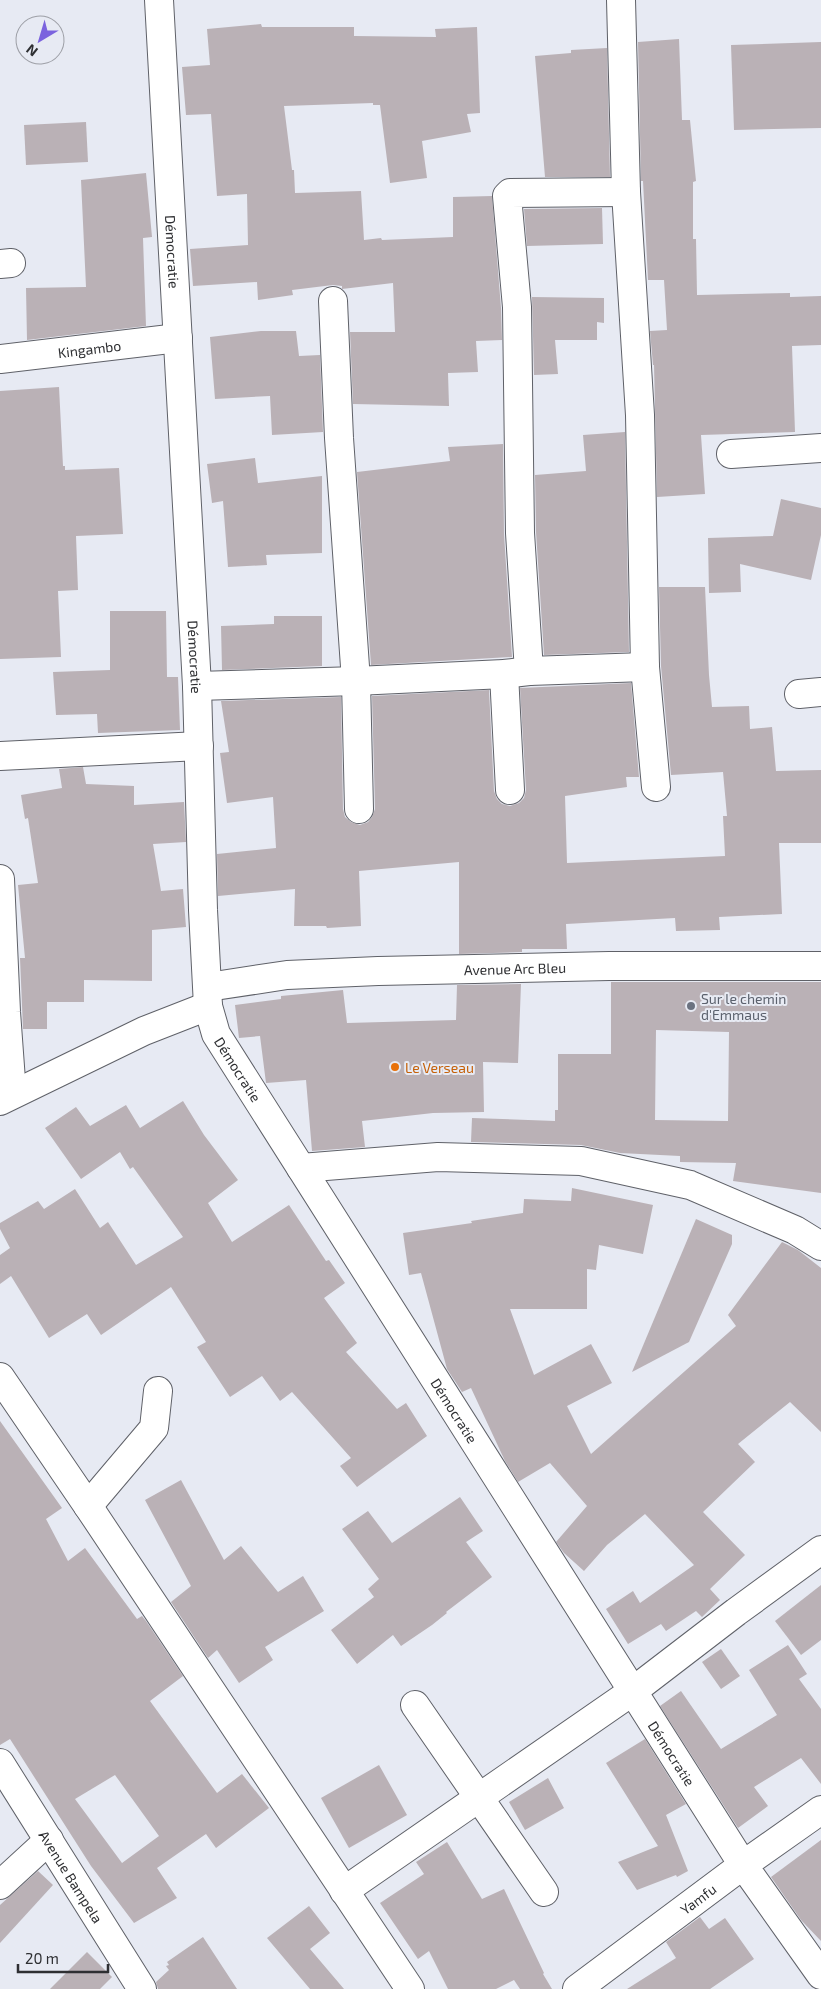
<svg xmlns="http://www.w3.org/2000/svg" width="821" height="1989" font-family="'Exo 2',sans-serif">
  <rect width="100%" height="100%" fill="#e7eaf3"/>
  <!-- building -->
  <g fill="#bab1b6" fill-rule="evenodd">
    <path d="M261,24L262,27H354V36L436,37L435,29L477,27L480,113L467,114L471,132L422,141L427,178L390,183L380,105H373V103L284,106L292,170H294L295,193L361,191L364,240L381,238L382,240L453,237V197L492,196L501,308L502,340L476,341L478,372L448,373L449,406L353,404L350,332H395L393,283L342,289V286L333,285L292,290L293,295L258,300L257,282L193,286L190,249L248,245L247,194L217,196L211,114L186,115L182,67L210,65L207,29Z"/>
    <path d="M679,39L682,120H690L696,181L693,182V239H696L697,295L790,293V297L821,296V345L792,346L795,432L701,435L705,494L657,497L654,365H653L650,331L667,330L664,280H648L643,181H641L638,42Z"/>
    <path d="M821,42V128L734,130L731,45Z"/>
    <path d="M607,48L610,177H545L535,56L571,53V50Z"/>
    <path d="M86,122L88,162L26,165L24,125Z"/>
    <path d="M146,173L152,237L143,238L146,326L27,340L26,288L86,287L81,180Z"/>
    <path d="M602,208L603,244L527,246L524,209Z"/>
    <path d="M532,297L604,298V323L597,322V340H555L558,374L534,375Z"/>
    <path d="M261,331H296L299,356L320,355L323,432L272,435L270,396L215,399L210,337Z"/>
    <path d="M59,387L63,466H65V470L119,468L123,534L76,536L78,590L58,591L61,657L0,659V391Z"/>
    <path d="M625,432L629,652L544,655L536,532L535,475L586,471L583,435Z"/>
    <path d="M503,444L504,534L512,657L371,665L357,472L450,461L448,447Z"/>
    <path d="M255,458L258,483L322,476V553L266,555L267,565L228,567L223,501L212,503L207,464Z"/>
    <path d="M781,499L821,508V535L811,580L740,564L741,592L709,593L708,538L773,536Z"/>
    <path d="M659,587H705L709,675L712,707L749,706L750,729L772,727L776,771L821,770V843H779L782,914L719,917L720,930L676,931L675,918L566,924L567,949H522V952L459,954V862L359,871L361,926L327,928L326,926H294L295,889L218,896L217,854L276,848L273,797L227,803L220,753L229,752L221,701L341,697L343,809L345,817L351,822L360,825L368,822L372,817L375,809L372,696L489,690L494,791L497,799L502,804L510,806L519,803L524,798L526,790L520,688L631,683L639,777H626L627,787L565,796L567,863L725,856L723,816H727L723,772L671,775L661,666Z"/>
    <path d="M110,611H166L167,677H178L180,730L98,733L97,714L56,715L53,672L110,670Z"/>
    <path d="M274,616H322V666L222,670L221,626L274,624Z"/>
    <path d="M83,767L86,784L134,786V805L184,802L186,842L153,844L161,891L183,889L186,927L152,930V981L84,980V1002H47V1029H23L20,958H25L18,885L38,883L28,818L25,819L21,795L62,788L59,769Z"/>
    <path d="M611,982H821V1193L733,1181L736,1163L680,1162V1156L620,1153L581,1145L471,1142L472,1118L555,1121V1110H558V1054H611ZM656,1030L729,1032L728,1121L655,1120Z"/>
    <path d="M521,984L518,1063L483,1062L484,1112L433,1113L362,1121L365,1147L312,1151L306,1080L266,1083L260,1036L239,1038L235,1005L281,999V996L343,990L347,1023L456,1020L457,985Z"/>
    <path d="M183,1101L204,1135L238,1180L208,1203L232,1242L289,1205L326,1261L329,1260L345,1283L324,1298L357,1343L346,1352L397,1409L406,1403L427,1436L357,1487L340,1466L351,1458L292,1392L280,1401L262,1376L230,1397L197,1347L206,1342L171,1287L101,1335L87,1314L49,1338L11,1276L0,1284V1255L10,1248L0,1229V1223L38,1201L44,1209L75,1189L100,1228L108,1222L136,1265L183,1237L133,1167L130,1169L120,1152L81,1179L45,1128L76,1107L90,1126L126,1105L140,1128Z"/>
    <path d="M572,1188L653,1205L643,1254L599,1245L596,1270L587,1269V1309H510L534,1375L591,1344L612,1383L567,1406L591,1454L736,1326L728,1315L782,1242L798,1250L821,1268V1432L790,1402L738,1444L755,1462L703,1512L745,1555L710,1589L720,1600L702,1617L696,1611L666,1631L661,1624L628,1644L606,1609L633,1591L640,1603L694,1565L645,1514L607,1545L584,1571L564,1553L556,1542L587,1506L550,1463L518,1482L505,1461L471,1388L462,1392L447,1369L421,1273L409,1275L403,1233L472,1223L471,1221L523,1213L524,1199L571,1201Z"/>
    <path d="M696,1219L732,1235V1244L689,1342L632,1372Z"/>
    <path d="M0,1421L62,1508L46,1519L68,1561L85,1548L137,1619L142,1616L146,1621L183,1676L150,1701L217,1793L242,1774L269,1808L216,1848L206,1834L157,1868L177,1898L134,1923L91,1866L10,1739L0,1745ZM115,1775L159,1836L122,1863L75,1799Z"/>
    <path d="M181,1480L224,1560L241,1546L278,1592L303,1576L324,1611L265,1647L273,1660L239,1683L217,1650L208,1658L171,1602L191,1586L145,1500Z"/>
    <path d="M460,1497L483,1531L466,1542L492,1577L446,1612L447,1613L432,1625L401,1646L393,1635L357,1664L331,1630L374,1597L368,1589L379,1579L342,1529L368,1511L392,1543Z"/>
    <path d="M821,1585V1640L801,1655L775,1621Z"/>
    <path d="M788,1645L807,1674L799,1679L821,1709V1784L801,1758L754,1787L768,1806L738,1828L660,1706L681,1691L721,1749L777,1715L749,1670Z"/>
    <path d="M721,1649L740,1676L721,1689L702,1662Z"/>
    <path d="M645,1739L686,1804L666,1815L688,1871L677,1877L676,1875L637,1890L618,1862L658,1846L606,1763Z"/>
    <path d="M379,1765L407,1815L349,1848L321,1798Z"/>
    <path d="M548,1778L564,1808L525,1830L509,1802Z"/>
    <path d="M821,1840V1941L801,1920L771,1877Z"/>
    <path d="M447,1842L482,1899L504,1889L544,1973L543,1974L552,1989H520L514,1980L496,1989H448L429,1951L418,1959L380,1903L424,1874L416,1862Z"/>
    <path d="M38,1871L53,1885L0,1943V1905Z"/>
    <path d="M309,1906L330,1933L310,1949L344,1989H310L267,1938Z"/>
    <path d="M700,1917L709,1929L725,1918L754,1959L710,1989H627L676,1958L666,1942Z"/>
    <path d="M203,1937L237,1989H158L156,1982L169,1970L166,1966L169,1965L167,1962Z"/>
    <path d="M87,1952L112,1977L100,1989H50Z"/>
  </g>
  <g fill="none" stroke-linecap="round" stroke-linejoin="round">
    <!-- minor casing -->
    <g stroke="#5f6168" stroke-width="30">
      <g id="minor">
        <path id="s1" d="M159,0L197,686L203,910L208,1006L216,1034L743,1865L821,1975"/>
        <path d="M621,0L626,192L640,415L645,667L656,787"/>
        <path d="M0,264L11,263"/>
        <path d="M333,301L339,438L356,681L359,809"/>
        <path id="s2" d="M0,359L178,338"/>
        <path d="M731,454L821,448"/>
        <path d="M529,671L520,533L517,307L507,196L510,193L626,192"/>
        <path d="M504,674L510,790"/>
        <path d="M197,686L356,681L504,674L529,671L645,667"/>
        <path d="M799,694L821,692"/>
        <path d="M0,756L199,746"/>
        <path d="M0,879L6,1012L12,1094"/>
        <path id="s3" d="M208,987L287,975L378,971L609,966H821"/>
        <path d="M0,1101L144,1031L208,1006"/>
        <path d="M301,1168L438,1157L581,1161L690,1185L795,1230L821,1246"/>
        <path d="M0,1377L88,1506L410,1989"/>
        <path d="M88,1506L154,1428L158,1391"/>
        <path d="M415,1705L544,1892"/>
        <path id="s4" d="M0,1763L142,1989"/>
        <path d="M0,1885L49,1840"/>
        <path d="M344,1891L633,1691L736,1612L821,1550"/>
        <path id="s5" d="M577,1989L743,1865L821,1810"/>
      </g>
    </g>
    <!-- minor -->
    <use href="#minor" stroke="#fff" stroke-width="28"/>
  </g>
  <!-- markers -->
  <circle fill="#6b7280" stroke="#e7eaf3" stroke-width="2" cx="691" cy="1006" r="5"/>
  <circle fill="#e8710a" stroke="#e7eaf3" stroke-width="2" cx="395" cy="1067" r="5"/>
  <g text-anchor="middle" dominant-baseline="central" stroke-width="4" stroke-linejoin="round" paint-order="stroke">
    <!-- street labels -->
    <g font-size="14" fill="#2e2f32" stroke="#e7eaf3">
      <text stroke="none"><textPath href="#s1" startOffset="252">Démocratie</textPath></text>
      <text stroke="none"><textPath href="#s2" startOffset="90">Kingambo</textPath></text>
      <text stroke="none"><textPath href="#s1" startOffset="658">Démocratie</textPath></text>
      <text stroke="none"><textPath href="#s3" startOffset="308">Avenue Arc Bleu</textPath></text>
      <text stroke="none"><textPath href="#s1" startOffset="1078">Démocratie</textPath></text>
      <text stroke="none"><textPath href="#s1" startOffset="1482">Démocratie</textPath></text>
      <text stroke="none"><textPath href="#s1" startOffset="1888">Démocratie</textPath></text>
      <text stroke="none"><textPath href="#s4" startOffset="134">Avenue Bampela</textPath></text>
      <text stroke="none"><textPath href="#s5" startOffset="151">Yamfu</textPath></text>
    </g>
    <!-- worship labels -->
    <g font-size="14" fill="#5b616d" stroke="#e7eaf3" text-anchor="start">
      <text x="701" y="998">Sur le chemin<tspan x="701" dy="16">d'Emmaus</tspan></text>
    </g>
    <!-- food labels -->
    <g font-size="14" fill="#c56008" stroke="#e7eaf3" text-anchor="start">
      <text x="405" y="1067">Le Verseau</text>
    </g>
  </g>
  <!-- north arrow -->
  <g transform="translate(40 40) rotate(218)"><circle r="24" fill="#e7eaf3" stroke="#9d9fa6"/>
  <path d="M0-4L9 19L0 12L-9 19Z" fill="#7b63de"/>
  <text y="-8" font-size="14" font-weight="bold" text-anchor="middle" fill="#2e2f32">N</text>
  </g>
  <!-- scale -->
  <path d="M18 1964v8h90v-8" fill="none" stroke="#2e2f32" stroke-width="2.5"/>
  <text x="25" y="1964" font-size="15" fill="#2e2f32" stroke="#e7eaf3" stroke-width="4" paint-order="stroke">20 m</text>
</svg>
